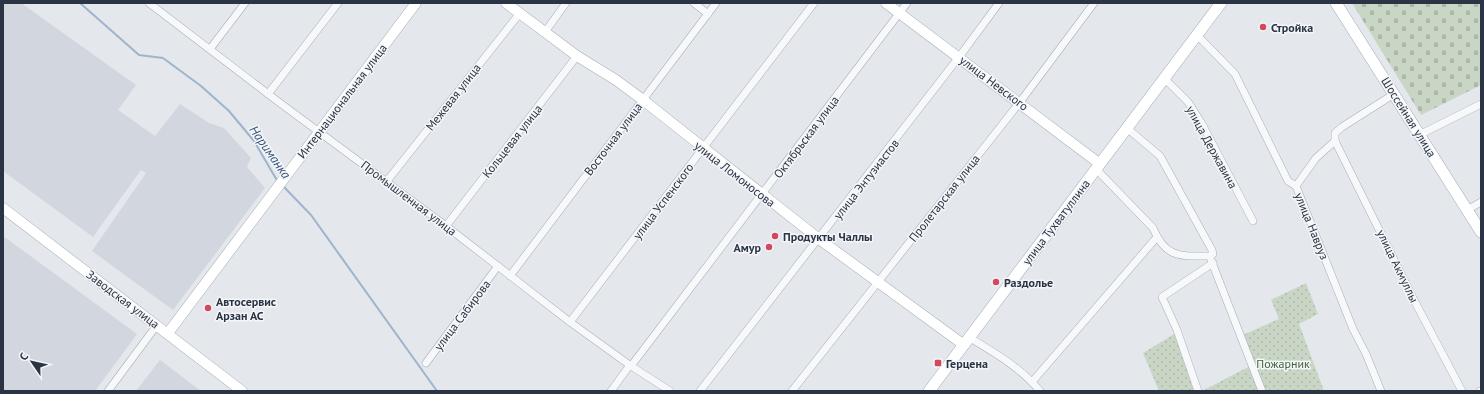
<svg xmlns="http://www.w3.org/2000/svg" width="1484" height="394" font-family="'PT Sans',sans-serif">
  <defs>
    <pattern id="grass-dots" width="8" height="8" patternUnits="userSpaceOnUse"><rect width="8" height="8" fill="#c9d6c5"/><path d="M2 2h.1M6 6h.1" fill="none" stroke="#adb8ab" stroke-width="1.8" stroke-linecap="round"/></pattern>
    <pattern id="cemetery-stones" width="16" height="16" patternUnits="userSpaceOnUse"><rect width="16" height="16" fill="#c9d6c5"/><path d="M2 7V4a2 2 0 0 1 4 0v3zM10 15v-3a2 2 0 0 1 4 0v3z" fill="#adb8ab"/></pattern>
  </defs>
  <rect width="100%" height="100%" fill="#e4e7ec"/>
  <!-- built -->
  <g fill="#d2d6de">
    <path d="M3,3H21L136,85L118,110L155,136L180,104L209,123L224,128L251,158L247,167L265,188L173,310L92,251L146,173L141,170L93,237L3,171Z"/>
    <path d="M3,236L137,334L95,391H3Z"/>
    <path d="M160,360L201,391H136Z"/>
  </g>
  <!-- grass -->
  <g fill="url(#grass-dots)">
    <path d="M1306,283L1318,314L1299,324L1324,391H1202L1254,364L1243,335L1279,319L1271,300Z"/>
    <path d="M1176,333L1199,391H1159L1143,353Z"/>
  </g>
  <!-- cemetery -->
  <path fill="url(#cemetery-stones)" d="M1352,3H1481V85L1421,115Z"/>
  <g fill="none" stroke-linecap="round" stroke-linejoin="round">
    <!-- stream -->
    <g stroke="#9fb4cc" stroke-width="2">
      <path d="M80,3L139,55L163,58L201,86L229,111L254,141L278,182"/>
      <path d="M283,186L311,215L437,391"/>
    </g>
    <!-- street casing -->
    <g stroke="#a9aeb7" stroke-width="8">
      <g id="street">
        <path d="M149,3L280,103L446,226L570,322L631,366L670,391"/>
        <path d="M694,3L708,14"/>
        <path d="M545,32L566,3"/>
        <path d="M1197,35L1235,74L1288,181L1296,186L1353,329L1366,354L1381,391"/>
        <path d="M210,49L245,3"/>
        <path d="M1164,78L1188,102L1202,124L1253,221"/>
        <path d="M268,94L338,3"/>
        <path d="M1127,128L1160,156L1212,250L1213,254L1210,256"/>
        <path d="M1419,135L1481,104"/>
        <path d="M1335,141L1414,300L1462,391"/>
        <path d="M1096,169L1153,228C1166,259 1181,256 1210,256"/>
        <path d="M387,181L520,13"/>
        <path d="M1296,186L1316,158L1335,141V133L1342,127L1394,94"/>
        <path d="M1467,210L1481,202"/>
        <path d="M446,226L577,56"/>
        <path d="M1211,260L1262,391"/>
        <path d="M510,276L716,3"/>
        <path d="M570,322L814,3"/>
        <path d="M970,338C995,353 1021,368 1040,391"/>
        <path d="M426,363L498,266"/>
        <path d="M631,366L907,3"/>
        <path d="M1032,382L1157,237"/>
        <path d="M108,391L157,325"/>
        <path d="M611,391L630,365"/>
        <path d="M700,391L959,57L999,3"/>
        <path d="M792,391L1020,102L1094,3"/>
        <path d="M1198,391L1177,330L1162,297L1213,263"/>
        <path d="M1480,391H1481"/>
      </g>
    </g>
    <!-- secondary casing -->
    <g stroke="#a9aeb7" stroke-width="11">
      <g id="secondary">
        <path d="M506,3L577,56L616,80L643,100L819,239L964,345"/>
        <path d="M886,3L1100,164"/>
        <path d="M3,208L242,391"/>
        <path d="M168,333L416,3"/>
      </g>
    </g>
    <!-- primary casing -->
    <g stroke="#a3abb8" stroke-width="12">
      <g id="primary">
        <path d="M1336,3L1481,232"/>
        <path d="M929,391L1221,3"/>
      </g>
    </g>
    <!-- street -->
    <use href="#street" stroke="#f7f8fa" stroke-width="7"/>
    <!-- secondary -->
    <use href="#secondary" stroke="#fff" stroke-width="10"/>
    <!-- primary -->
    <use href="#primary" stroke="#fff" stroke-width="11"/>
  </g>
  <!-- markers -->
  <g fill="#d1495b" stroke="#f4f6f9" stroke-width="1.5">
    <circle cx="1263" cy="27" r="4"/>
    <circle cx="775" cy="236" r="4"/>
    <circle cx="769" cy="247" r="4"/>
    <circle cx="996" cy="282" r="4"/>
    <circle cx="208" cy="308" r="4"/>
    <rect x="934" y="359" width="8" height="8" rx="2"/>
  </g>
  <g text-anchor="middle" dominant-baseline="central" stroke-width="3" stroke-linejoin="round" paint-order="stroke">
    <!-- poi labels -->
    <g font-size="12" font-weight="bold" fill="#2b3445" stroke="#f4f6f9" text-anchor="start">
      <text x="1271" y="27">Стройка</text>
      <text x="783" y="236">Продукты Чаллы</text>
      <text x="761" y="247" text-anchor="end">Амур</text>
      <text x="1004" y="282">Раздолье</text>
      <text x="216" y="301">Автосервис<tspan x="216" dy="14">Арзан АС</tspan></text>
      <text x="946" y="363">Герцена</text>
    </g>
    <!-- street labels -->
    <g font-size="12" fill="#2b3445" stroke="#f4f6f9">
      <text transform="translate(994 83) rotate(37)">улица Невского</text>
      <text transform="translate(453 97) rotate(-52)">Межевая улица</text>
      <text transform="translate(342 101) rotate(-53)">Интернациональная улица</text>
      <text transform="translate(1409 117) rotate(58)">Шоссейная улица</text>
      <text transform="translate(806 137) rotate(-53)">Октябрьская улица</text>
      <text transform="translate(613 139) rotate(-53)">Восточная улица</text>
      <text transform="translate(512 141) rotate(-52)">Кольцевая улица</text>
      <text transform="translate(1212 147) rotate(61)">улица Державина</text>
      <text transform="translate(735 174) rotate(38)">улица Ломоносова</text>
      <text transform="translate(866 179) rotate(-52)">улица Энтузиастов</text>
      <text transform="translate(409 198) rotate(37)">Промышленная улица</text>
      <text transform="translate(944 198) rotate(-52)">Пролетарская улица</text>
      <text transform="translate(663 201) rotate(-53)">улица Успенского</text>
      <text transform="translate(1056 222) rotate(-53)">улица Тухватуллина</text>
      <text transform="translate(1312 226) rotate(68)">улица Навруз</text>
      <text transform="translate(1398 266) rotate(64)">улица Акмуллы</text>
      <text transform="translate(123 299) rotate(37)">Заводская улица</text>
      <text transform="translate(462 315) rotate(-53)">улица Сабирова</text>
    </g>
    <!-- park labels -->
    <g font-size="12" fill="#3f6138" stroke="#f4f6f9">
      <text x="1283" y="363">Пожарник</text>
    </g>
    <!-- water labels -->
    <g font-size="13" font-style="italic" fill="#34527a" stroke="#f4f6f9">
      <text transform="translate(270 152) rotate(55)">Нариманка</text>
    </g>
  </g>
  <!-- border -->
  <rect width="1484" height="394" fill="none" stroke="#2b3445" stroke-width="8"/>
  <!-- north arrow -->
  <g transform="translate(32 362) rotate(304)" stroke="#f4f6f9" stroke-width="3" paint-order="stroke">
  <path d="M0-3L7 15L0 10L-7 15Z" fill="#2b3445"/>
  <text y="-6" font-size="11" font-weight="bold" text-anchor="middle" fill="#2b3445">С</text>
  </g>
</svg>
